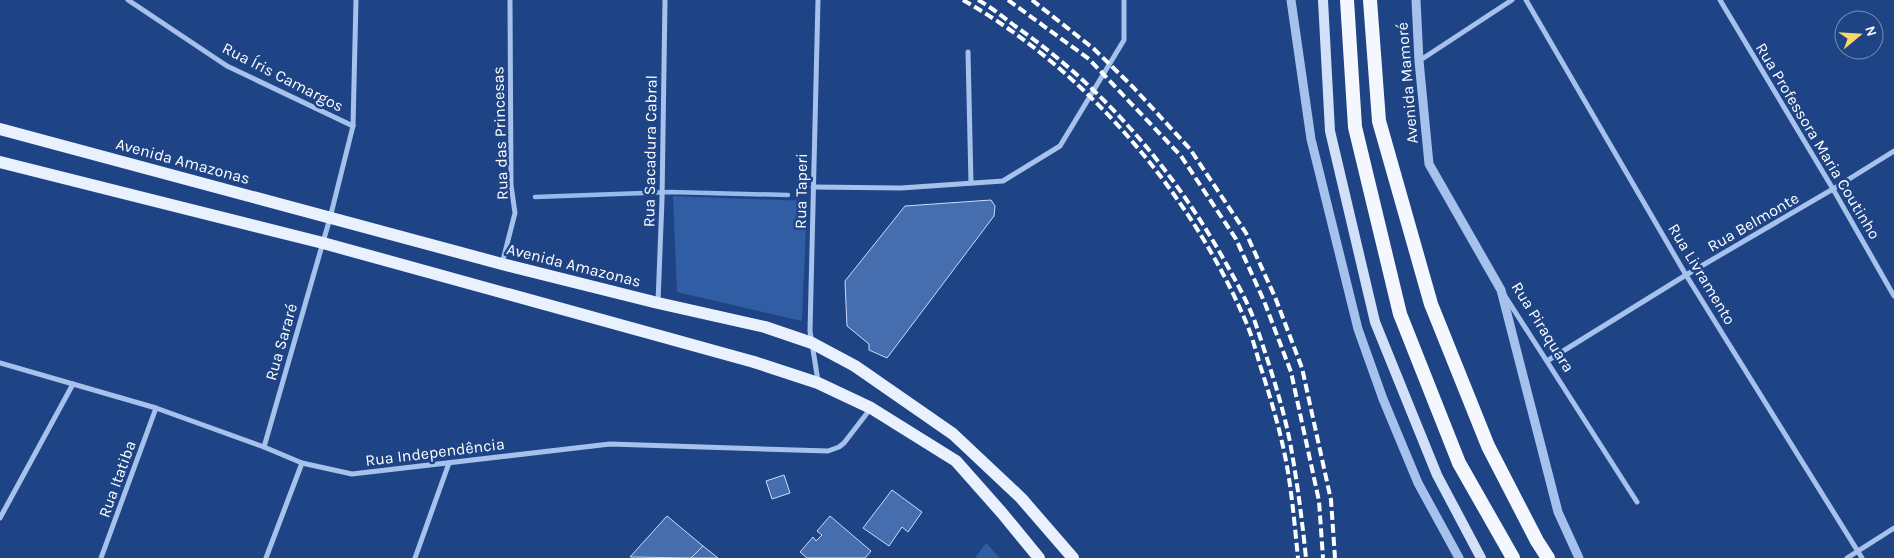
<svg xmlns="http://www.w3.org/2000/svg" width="1894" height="558" font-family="Karla,sans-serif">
  <rect width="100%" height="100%" fill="#1e4486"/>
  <!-- green -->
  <g fill="#315da4">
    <path d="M673,196L807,201L802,321L677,292Z"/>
    <path d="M986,543L1000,558H975Z"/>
  </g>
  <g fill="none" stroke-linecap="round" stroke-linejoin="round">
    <!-- stream -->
    <path stroke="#99bbec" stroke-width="4.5" d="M535,197L671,192L788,195"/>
  </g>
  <!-- building -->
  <g fill="#466eaf" stroke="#cbdcf8">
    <path d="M991,200L995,206L994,216L887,358L869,350V344L847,326L845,281L905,206Z"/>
    <path d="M784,475L790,493L772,499L766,481Z"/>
    <path d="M892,490L922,512L908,532L902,527L889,546L863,528Z"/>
    <path d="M667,516L703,546L692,558L630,557Z"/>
    <path d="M830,516L871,551L865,558H807L800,552L813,537L816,541L822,535L817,531Z"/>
    <path d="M703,546L718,558H691Z"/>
  </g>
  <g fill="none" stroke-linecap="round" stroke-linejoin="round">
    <!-- minor -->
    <g stroke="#a6c1eb" stroke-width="5">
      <path d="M128,0L227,66L353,126"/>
      <path d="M818,0L810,331L818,381"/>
      <path d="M1526,0L1686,275L1862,558"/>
      <path d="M1720,0L1833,189L1894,296"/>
      <path d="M968,52L971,183"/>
      <path d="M1419,61L1512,0"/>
      <path d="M813,187L901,188L1003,181L1060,146L1124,40V0"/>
      <path d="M502,264L515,213L511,185L510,0"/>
      <path d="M1505,296L1637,502"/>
      <path d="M658,302L662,200L665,0"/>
      <path d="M1547,361L1686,275L1833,189L1894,151"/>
      <path d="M0,363L156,408L264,447L302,463L352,474L610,444L828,451L839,447L844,443L871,408"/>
      <path d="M264,447L330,218L353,126L356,0"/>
      <path d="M0,518L73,384"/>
      <path d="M101,558L156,408"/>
      <path d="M266,558L302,463"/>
      <path d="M415,558L449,463"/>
      <path d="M1847,558L1894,528"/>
    </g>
    <!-- tertiary -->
    <g stroke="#a6c1eb" stroke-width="9">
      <path d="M1291,0L1311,139L1358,329L1383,399L1418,483L1459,558"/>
      <path d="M1416,0L1419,61L1429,164L1501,290L1558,512L1579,558"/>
    </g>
    <!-- secondary -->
    <path stroke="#d2e0f8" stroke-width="10" d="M1323,0L1330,131L1375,322L1437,475L1481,558"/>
    <!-- primary -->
    <g stroke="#eaf1fe" stroke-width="12">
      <path d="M0,129L502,264L658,303L765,327L812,343L855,366L953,434L1021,498L1073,558"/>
      <path d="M0,162L323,243L754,362L818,383L871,408L956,461L1002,513L1039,558"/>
    </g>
    <!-- trunk -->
    <g stroke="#f4f8fe" stroke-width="14">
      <path d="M1347,0L1355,127L1400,314L1459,463L1513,558"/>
      <path d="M1370,0L1379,121L1431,304L1488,446L1537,541L1548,558"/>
    </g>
    <!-- rail -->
    <g stroke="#fff" stroke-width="4" stroke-dasharray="9 4" stroke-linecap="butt">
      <path d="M963,0C1086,70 1191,193 1246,322C1252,336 1256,351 1260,365C1268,390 1276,416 1282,442C1291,480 1294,519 1298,558"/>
      <path d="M978,0C991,7 1003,17 1015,26C1099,84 1168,163 1219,251C1232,274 1246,298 1255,322C1268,361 1282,402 1290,442C1297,480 1302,519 1306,558"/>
      <path d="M1008,0L1089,59L1124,96L1181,156L1236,239L1264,301L1291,372L1319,501L1323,558"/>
      <path d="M1032,0L1094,49L1133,87L1190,149L1246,233L1275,297L1302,368L1331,500L1335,558"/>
    </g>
  </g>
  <g text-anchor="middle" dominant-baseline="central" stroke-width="5" stroke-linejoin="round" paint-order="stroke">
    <!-- street labels -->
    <g font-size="16" fill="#fff" stroke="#1e4486">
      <text transform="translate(283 77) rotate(27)">Rua Íris Camargos</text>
      <text transform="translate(1407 83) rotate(-95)">Avenida Mamoré</text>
      <text transform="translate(500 133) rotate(-92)">Rua das Princesas</text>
      <text transform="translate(1818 141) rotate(59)">Rua Professora Maria Coutinho</text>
      <text transform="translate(650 151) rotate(-89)">Rua Sacadura Cabral</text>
      <text transform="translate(183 161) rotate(15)">Avenida Amazonas</text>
      <text transform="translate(801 191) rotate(-89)">Rua Taperi</text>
      <text transform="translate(1753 222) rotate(-30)">Rua Belmonte</text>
      <text transform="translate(574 265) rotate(14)">Avenida Amazonas</text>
      <text transform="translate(1702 274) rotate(59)">Rua Livramento</text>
      <text transform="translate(1543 327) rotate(58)">Rua Piraquara</text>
      <text transform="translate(281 342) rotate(-74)">Rua Sararé</text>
      <text transform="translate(435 452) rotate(-7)">Rua Independência</text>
      <text transform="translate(117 479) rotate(-70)">Rua Itatiba</text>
    </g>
  </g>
  <!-- north arrow -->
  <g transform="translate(1859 35) rotate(72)"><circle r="24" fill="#1e4486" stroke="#788fb6"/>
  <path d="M0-4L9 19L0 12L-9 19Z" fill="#fad865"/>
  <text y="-8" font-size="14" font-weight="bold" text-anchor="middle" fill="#ffffff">N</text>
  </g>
</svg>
